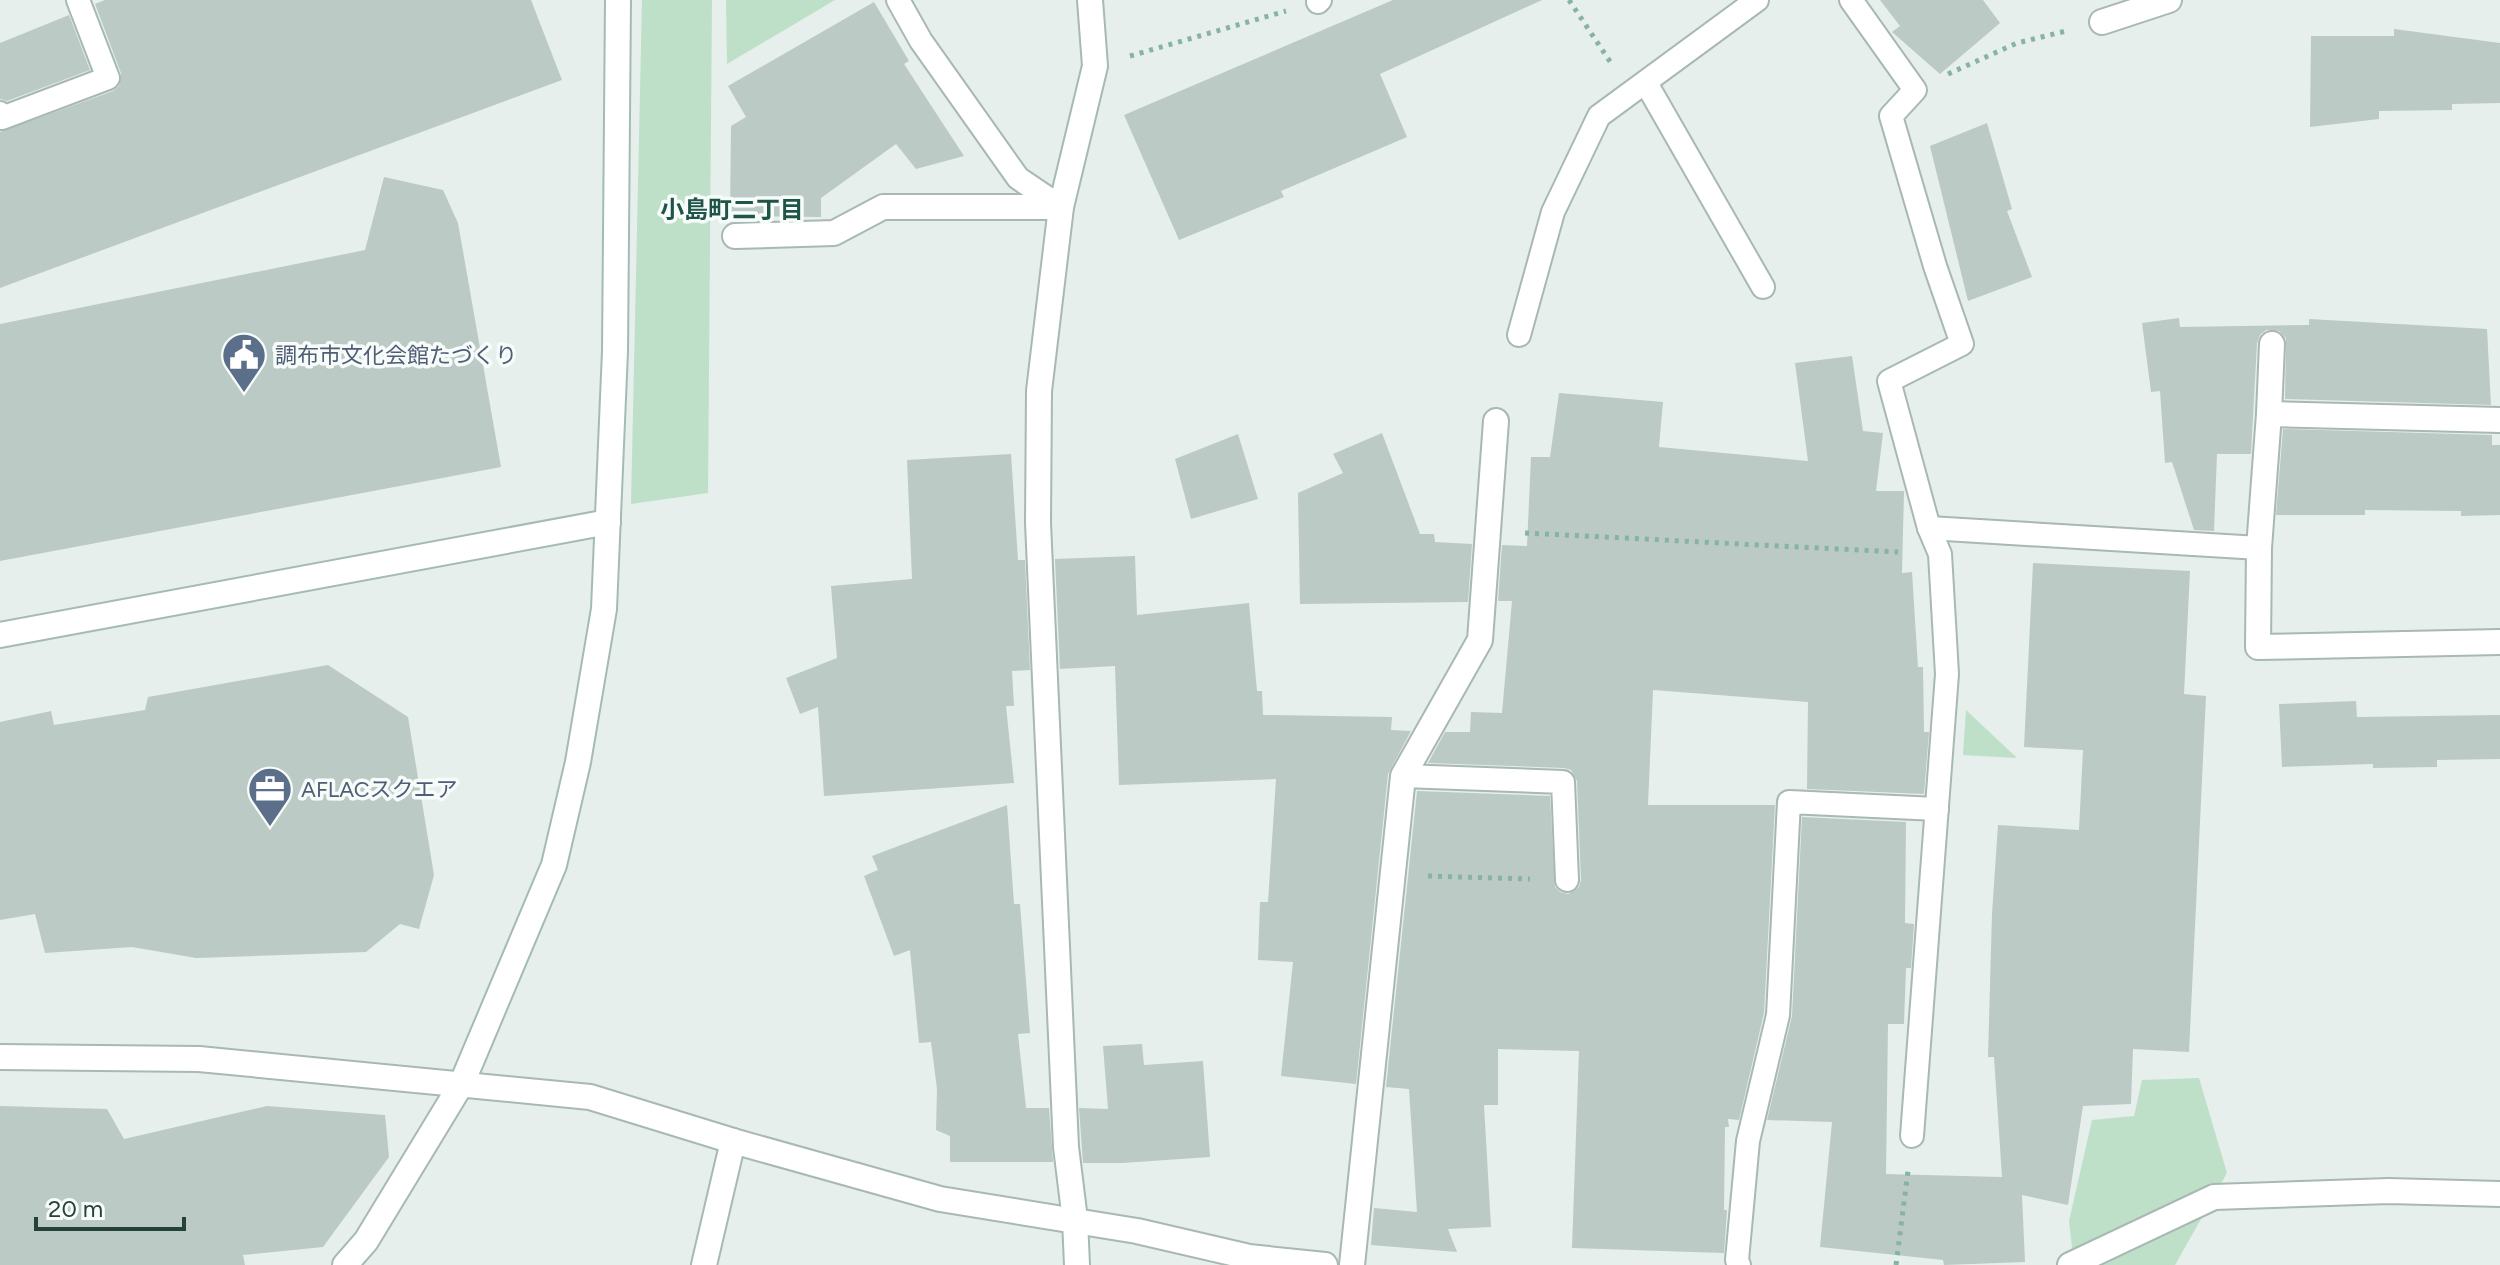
<svg xmlns="http://www.w3.org/2000/svg" width="2500" height="1265" font-family="Figtree,'Noto Sans JP',sans-serif">
  <rect width="100%" height="100%" fill="#e6efeb"/>
  <!-- green -->
  <g fill="#bfe0c8">
    <path d="M642,0H712L708,493L631,504Z"/>
    <path d="M726,0H835L727,64Z"/>
    <path d="M1966,710L2017,758L1963,755Z"/>
    <path d="M2199,1078L2227,1173L2175,1265H2074L2069,1221L2092,1120L2134,1116L2142,1080Z"/>
  </g>
  <!-- building -->
  <g fill="#bbcac4">
    <path d="M105,0H531L562,80L0,288V132L113,91L119,86L121,73L95,4Z"/>
    <path d="M1393,0H1542L1380,74L1407,137L1281,191L1284,197L1179,240L1124,115Z"/>
    <path d="M1880,0H1983L2000,23L1940,74L1892,32L1900,26Z"/>
    <path d="M874,2L909,61L904,64L964,156L916,169L896,144L821,198V217L730,216L731,126L746,117L728,86Z"/>
    <path d="M69,15L90,70L7,101L0,99V43Z"/>
    <path d="M2394,29L2500,43V103L2452,104V110L2379,111V119L2310,127L2311,36H2394Z"/>
    <path d="M1987,123L2012,209L2007,211L2032,277L1968,301L1930,146Z"/>
    <path d="M384,177L443,190L458,223L501,467L0,561V324L365,250Z"/>
    <path d="M2179,318L2180,327L2309,325V319L2487,329L2491,405L2285,399L2286,338L2279,331L2266,330L2260,335L2257,343L2251,454H2217L2214,531L2194,530L2172,462L2165,463L2160,391L2151,392L2142,323Z"/>
    <path d="M1852,356L1863,431L1883,433L1876,491H1904L1902,573L1912,572L1918,667H1923L1924,732H1929L1924,794L1807,789L1808,702L1653,690L1648,805H1775L1764,1013L1739,1120L1728,1119L1729,1127H1725L1724,1210H1727L1724,1253L1572,1248L1579,1051L1498,1049V1105H1484L1491,1227L1448,1229L1457,1252L1371,1245L1374,1208L1417,1212L1409,1089L1386,1087L1417,791L1550,796L1555,887L1560,892L1568,894L1579,887L1581,880L1577,781L1571,770L1564,768L1428,763L1445,732H1470L1471,712L1502,713L1512,601H1498L1502,545L1527,546L1531,457H1550L1559,393L1663,402L1659,447L1808,461L1795,363Z"/>
    <path d="M2283,429L2492,435V445H2500V515L2461,516V511L2365,510V515H2276Z"/>
    <path d="M1382,433L1420,534H1434L1435,542L1472,544L1468,602L1300,604L1298,493L1343,473L1333,454Z"/>
    <path d="M1238,434L1258,499L1191,519L1175,459Z"/>
    <path d="M1011,454L1018,560H1025L1030,670L1012,671L1014,706H1006L1014,783L824,796L818,707L800,714L786,678L837,658L831,586L912,579L907,460Z"/>
    <path d="M1135,556L1137,615L1249,603L1257,691H1262L1263,715L1392,717L1391,730L1411,731L1388,774L1356,1084L1281,1076L1293,962L1258,960L1260,902H1268L1276,779L1119,785L1115,666L1060,669L1055,559Z"/>
    <path d="M2033,563L2190,571L2184,694L2206,696L2189,1052L2133,1049L2131,1104L2083,1106L2068,1205L2022,1195L2025,1262L1944,1265L1943,1260L1820,1247L1832,1122L1767,1120L1792,1016L1802,817L1906,822L1905,923L1914,924L1911,968H1906L1904,1024H1888L1886,1174L2002,1177L1994,1057H1988L1992,914L1998,825L2079,830L2083,750L2024,747Z"/>
    <path d="M328,665L408,717L434,875L419,929L400,924L366,952L196,958L132,947L45,953L35,914L0,920V722L51,711L54,725L145,710L148,697Z"/>
    <path d="M2356,701L2357,717L2500,715V759L2437,760V767L2373,768V764L2282,767L2279,704Z"/>
    <path d="M1007,805L1014,904H1020L1030,1033L1018,1034L1026,1108H1049L1053,1162H950V1136L936,1130L937,1089L931,1042L919,1043L910,950L894,956L864,876L878,870L872,856Z"/>
    <path d="M1142,1044L1144,1065L1203,1061L1210,1157L1122,1163H1083L1079,1108L1108,1109L1103,1046Z"/>
    <path d="M0,1106L107,1109L124,1139L267,1106L385,1115L389,1157L323,1247L243,1255L245,1265H0Z"/>
  </g>
  <g fill="none" stroke-linecap="round" stroke-linejoin="round">
    <!-- lane casing -->
    <g stroke="#a8b8b2" stroke-width="26">
      <g id="lane">
        <path d="M898,0L921,41L1018,178L1061,207"/>
        <path d="M1851,0L1915,90L1891,116L1935,266L1962,344L1889,381L1929,528L1940,554L1947,674L1912,1136"/>
        <path d="M1318,2L1320,0"/>
        <path d="M1646,83L1763,287"/>
        <path d="M0,113L2,118L108,78L78,0"/>
        <path d="M1519,335L1553,212L1599,116L1757,0"/>
        <path d="M1929,528L2259,548"/>
        <path d="M1403,776L1563,782L1567,880"/>
        <path d="M1739,1265L1737,1260L1748,1141L1778,1015L1789,802L1937,809"/>
      </g>
    </g>
    <!-- street casing -->
    <g stroke="#a8b8b2" stroke-width="28">
      <g id="street">
        <path d="M2102,22L2169,0"/>
        <path d="M735,236L834,233L883,207H1061"/>
        <path d="M2272,344L2269,414L2259,548L2258,647L2500,642"/>
        <path d="M2269,414L2500,420"/>
        <path d="M0,1057L199,1059L590,1097L733,1141L940,1199L1137,1231L1249,1257L1325,1265"/>
        <path d="M1075,1220L1066,1147L1038,523L1039,391L1061,207L1095,66L1090,0"/>
        <path d="M345,1265L366,1241L462,1083"/>
        <path d="M704,1265L733,1141"/>
        <path d="M1352,1265L1403,776L1480,640L1496,421"/>
        <path d="M2070,1265L2214,1197L2389,1191L2500,1194"/>
      </g>
    </g>
    <!-- secondary casing -->
    <g stroke="#a4bbb3" stroke-width="28">
      <g id="secondary">
        <path d="M0,635L608,522"/>
        <path d="M462,1083L554,865L578,762L604,609L615,351L618,0"/>
        <path d="M1075,1220L1077,1265"/>
      </g>
    </g>
    <!-- path -->
    <g stroke="#86b3a5" stroke-width="5" stroke-dasharray="4 6" stroke-linecap="butt">
      <path d="M1569,0L1611,63"/>
      <path d="M1130,56L1286,11"/>
      <path d="M1948,74L2017,43L2066,31"/>
      <path d="M1525,533L1898,552"/>
      <path d="M1428,876L1530,879"/>
      <path d="M1896,1265L1908,1171"/>
    </g>
    <!-- lane -->
    <use href="#lane" stroke="#fff" stroke-width="22"/>
    <!-- street -->
    <use href="#street" stroke="#fff" stroke-width="24"/>
    <!-- secondary -->
    <use href="#secondary" stroke="#fff" stroke-width="24"/>
  </g>
  <!-- icons -->
  <defs>
    <g id="civic-pin" transform="scale(2.3)"><path d="M0 17L-7.5 6A9.5 9.5 0 1 1 7.5 6Z" fill="#5c6f8a" stroke="#f7fbf9"/><path d="M-.6-6.5H3V-4.5H.6V-3L4-1V1h2V6H-6V1h2V-1L-.6-3ZM-1.2 2.5V6h2.4V2.5Z" fill="#fff"/></g>
    <g id="office-pin" transform="scale(2.3)"><path d="M0 17L-7.5 6A9.5 9.5 0 1 1 7.5 6Z" fill="#5c6f8a" stroke="#f7fbf9"/><path d="M-6-3h4V-5.5h4V-3h4V5H-6ZM-1-4.5V-3h2v-1.5ZM-6 0V1H6V0Z" fill="#fff"/></g>
  </defs>
  <g fill-rule="evenodd">
    <use href="#civic-pin" x="244" y="355"/>
    <use href="#office-pin" x="270" y="789"/>
  </g>
  <g text-anchor="middle" dominant-baseline="central" stroke-width="7" stroke-linejoin="round" paint-order="stroke">
    <!-- service labels -->
    <g font-size="22" fill="#4e5e75" stroke="#f7fbf9" text-anchor="start">
      <text x="275" y="355">調布市文化会館たづくり</text>
      <text x="301" y="789">AFLACスクエア</text>
    </g>
    <!-- neighbourhood labels -->
    <g font-size="24" font-weight="bold" fill="#1f5548" stroke="#f7fbf9">
      <text x="732" y="209">小島町二丁目</text>
    </g>
  </g>
  <!-- scale -->
  <path d="M36 1217v12h148v-12" fill="none" stroke="#24423a" stroke-width="4"/>
  <text x="48" y="1217" font-size="24" fill="#24423a" stroke="#f7fbf9" stroke-width="6" paint-order="stroke">20 m</text>
</svg>
